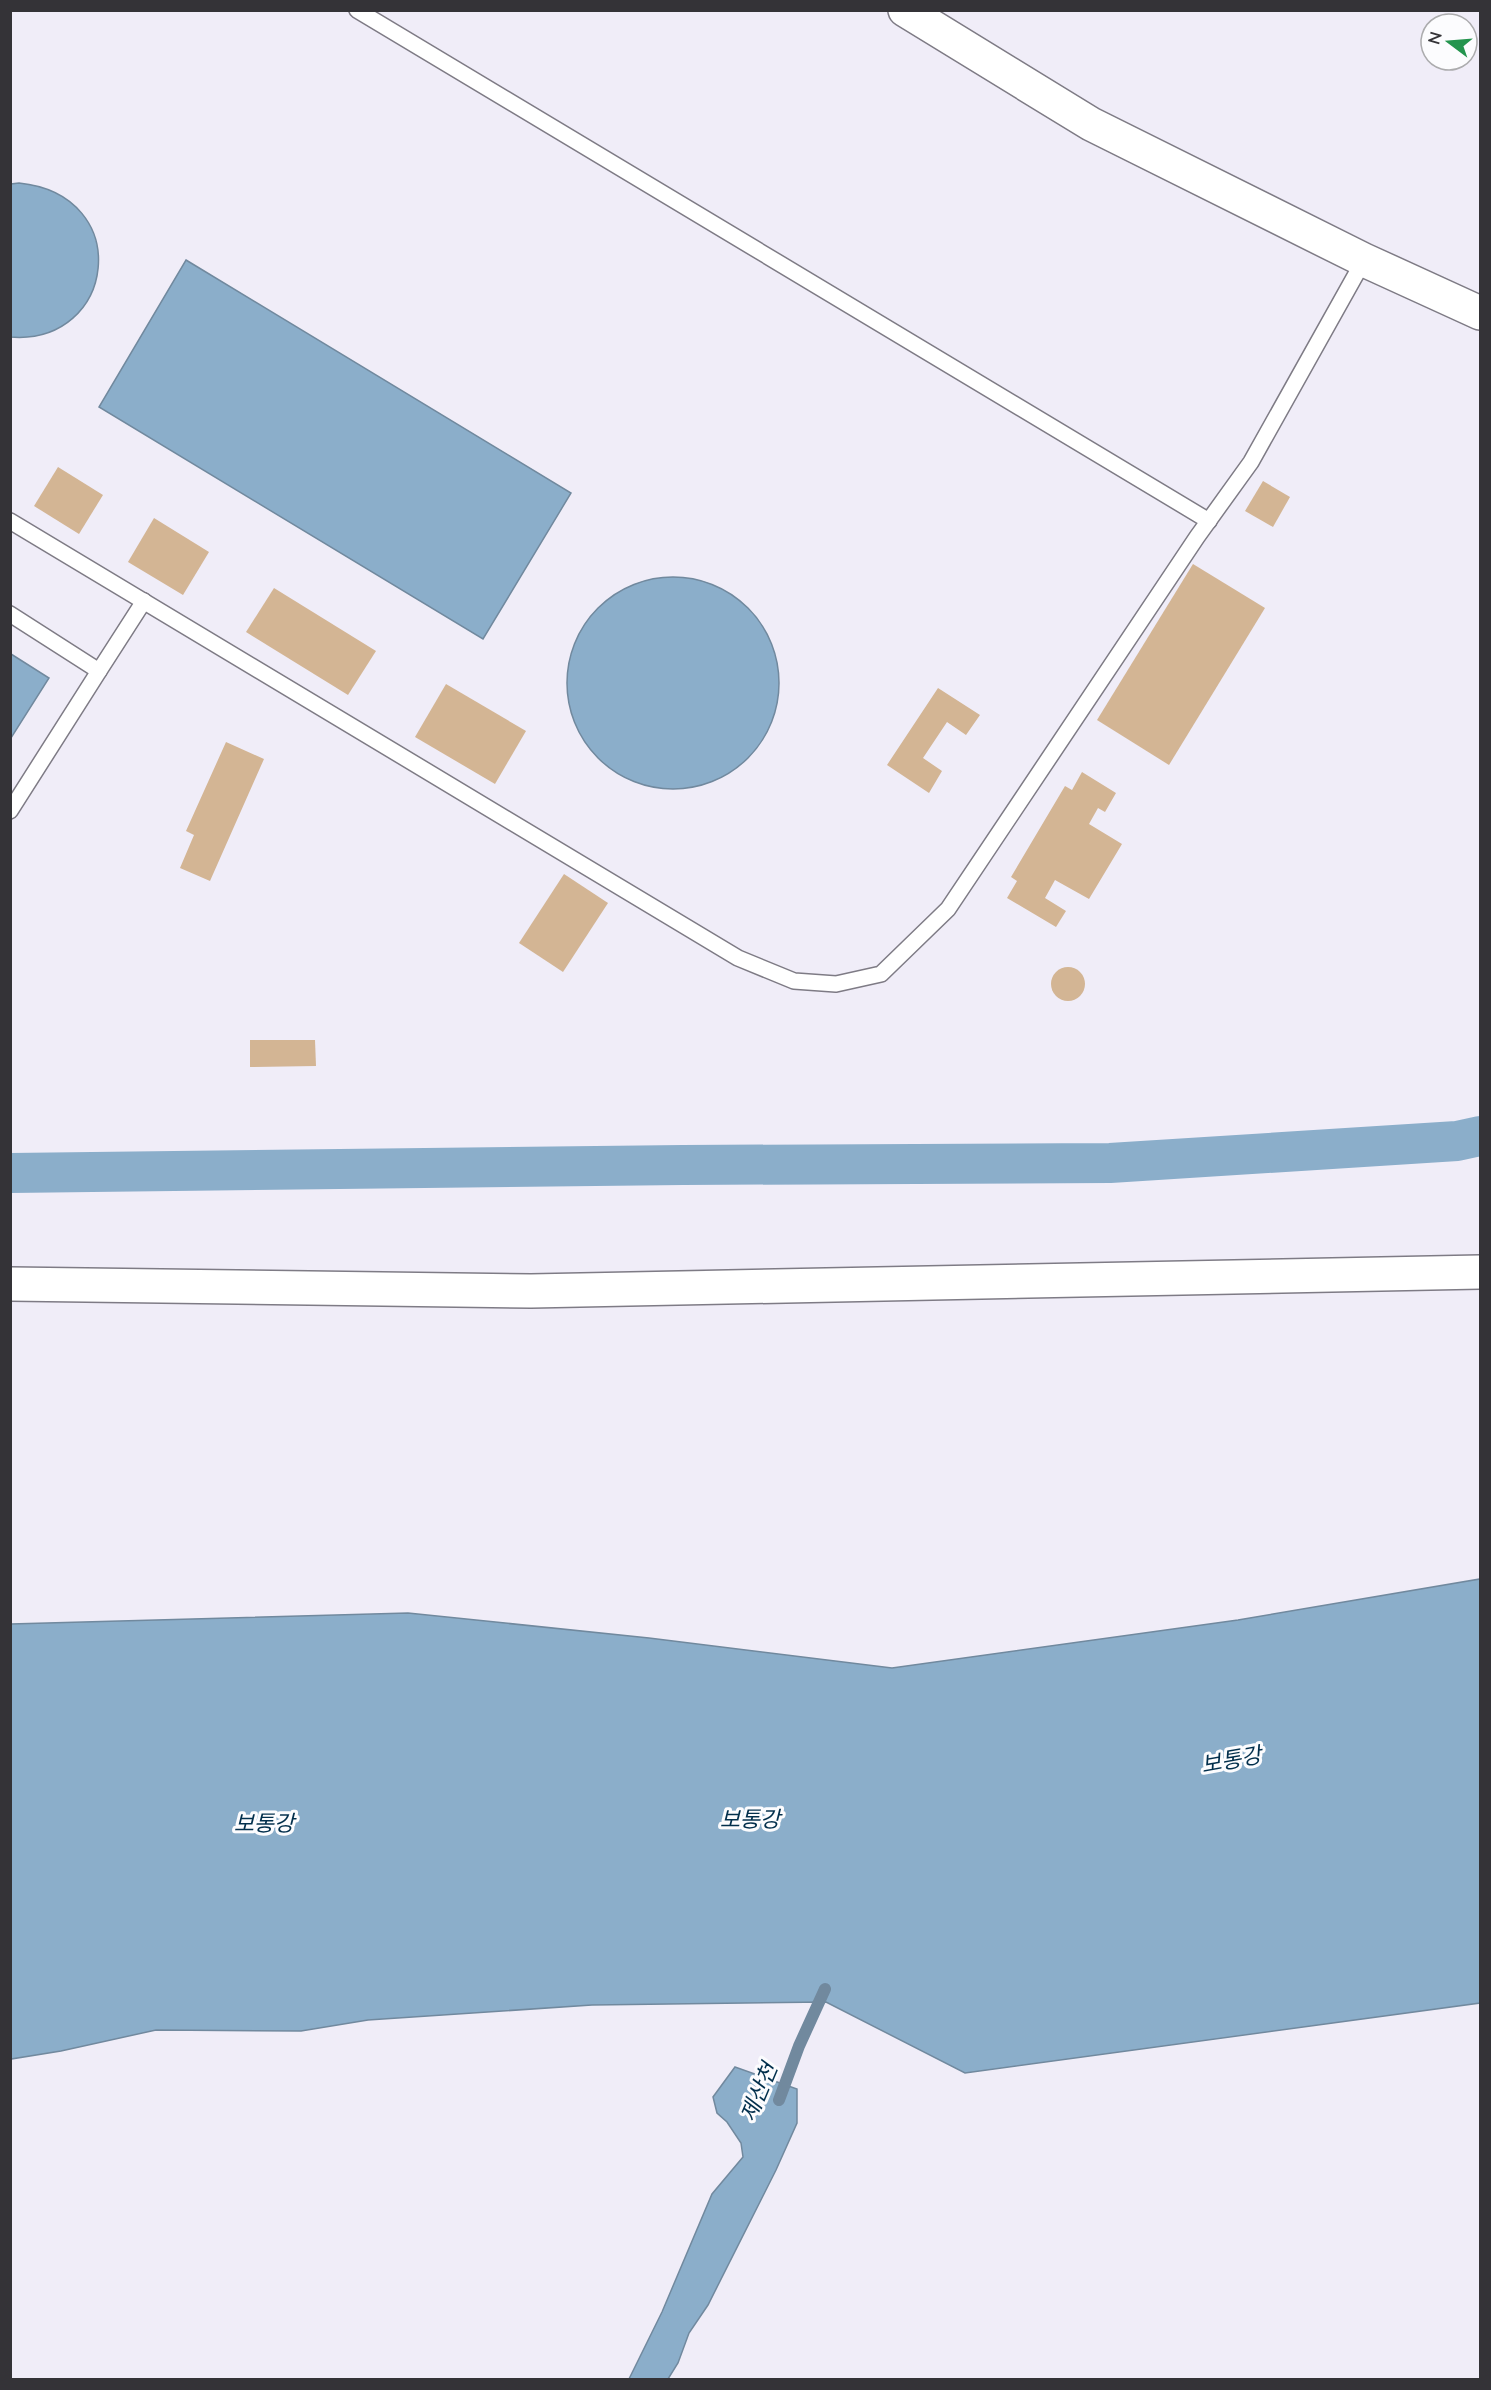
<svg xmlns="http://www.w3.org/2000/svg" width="1491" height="2390" font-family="Lato,'Noto Sans KR',sans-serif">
  <rect width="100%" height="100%" fill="#f0edf8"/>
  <!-- water -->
  <g fill="#8baeca" stroke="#71899e" stroke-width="1.5">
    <path d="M19,183C136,195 116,346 10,337L11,184Z"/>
    <path d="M186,260L571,493L483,639L99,407Z"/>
    <circle cx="673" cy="683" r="106"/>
    <path d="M11,654L49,678L11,738Z"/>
    <path d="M1480,1579V2003L965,2073L826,2002L592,2005L368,2020L301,2031L156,2030L61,2051L11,2059V1624L408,1613L649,1638L892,1668L1238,1620Z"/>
    <path d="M735,2067L797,2089V2123L776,2170L708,2305L689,2333L678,2363L668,2379H629L662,2312L712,2194L743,2157L741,2143L727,2122L717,2113L713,2097Z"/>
  </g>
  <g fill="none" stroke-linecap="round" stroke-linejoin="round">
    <!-- stream -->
    <path stroke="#71899e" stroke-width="12" d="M779,2100L799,2046L825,1989"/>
    <!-- canal -->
    <path stroke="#8baeca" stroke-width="40" d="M10,1173L683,1165L1110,1163L1457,1141L1480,1136"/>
  </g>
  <!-- building -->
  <g fill="#d3b594">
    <path d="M58,467L103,495L79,534L34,506Z"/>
    <path d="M1263,481L1290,497L1273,527L1245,511Z"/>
    <path d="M154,518L209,552L183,595L128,562Z"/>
    <path d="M1193,564L1265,608L1169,765L1097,720Z"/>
    <path d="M274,588L376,651L348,695L246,632Z"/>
    <path d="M446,684L526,731L495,784L415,737Z"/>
    <path d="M938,688L980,715L966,735L947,722L923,758L942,771L929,793L887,765Z"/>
    <path d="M226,742L264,759L210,881L180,868L194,835L186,831Z"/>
    <path d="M1082,772L1116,793L1105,812L1098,808L1089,824L1122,844L1089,899L1055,880L1045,898L1066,911L1056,927L1007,898L1017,881L1011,877L1065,786L1072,790Z"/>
    <path d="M564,874L608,903L563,972L519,943Z"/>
    <circle cx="1068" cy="984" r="17"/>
    <path d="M250,1040H315L316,1066L250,1067Z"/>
  </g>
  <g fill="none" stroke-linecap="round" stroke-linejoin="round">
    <!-- lane casing -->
    <g stroke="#7e7b85" stroke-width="18">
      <g id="lane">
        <path d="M357,10L1209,521"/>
        <path d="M10,521L738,958L794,981L836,984L881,974L948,909L1197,537L1251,462L1364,260"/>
        <path d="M10,614L99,671L10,811"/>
        <path d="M99,671L144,601"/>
      </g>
    </g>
    <!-- secondary casing -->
    <g stroke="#7e7b85" stroke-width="36">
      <g id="secondary">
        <path d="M905,10L1091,124L1364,260L1480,313"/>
        <path d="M10,1284L531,1291L1480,1272"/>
      </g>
    </g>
    <!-- lane -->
    <use href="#lane" stroke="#fff" stroke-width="15"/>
    <!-- secondary -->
    <use href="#secondary" stroke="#fff" stroke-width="33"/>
  </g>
  <g text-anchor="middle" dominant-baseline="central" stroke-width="6" stroke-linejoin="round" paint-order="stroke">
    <!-- water labels -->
    <g font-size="22" font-style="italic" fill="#022f4c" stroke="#fcfcfe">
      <text transform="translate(1231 1759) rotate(-10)">보통강</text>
      <text x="750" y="1818">보통강</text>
      <text x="264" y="1822">보통강</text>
      <text transform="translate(758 2092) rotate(-67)">제산천</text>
    </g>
  </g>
  <!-- border -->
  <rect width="1491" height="2390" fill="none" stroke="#343337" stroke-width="24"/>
  <!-- north arrow -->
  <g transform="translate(1449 42) rotate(286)"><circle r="28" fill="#fcfcfe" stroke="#acacae" stroke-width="1.5"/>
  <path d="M0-4.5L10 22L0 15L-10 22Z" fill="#24944e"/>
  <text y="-9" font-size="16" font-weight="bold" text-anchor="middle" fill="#343337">N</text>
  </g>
</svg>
